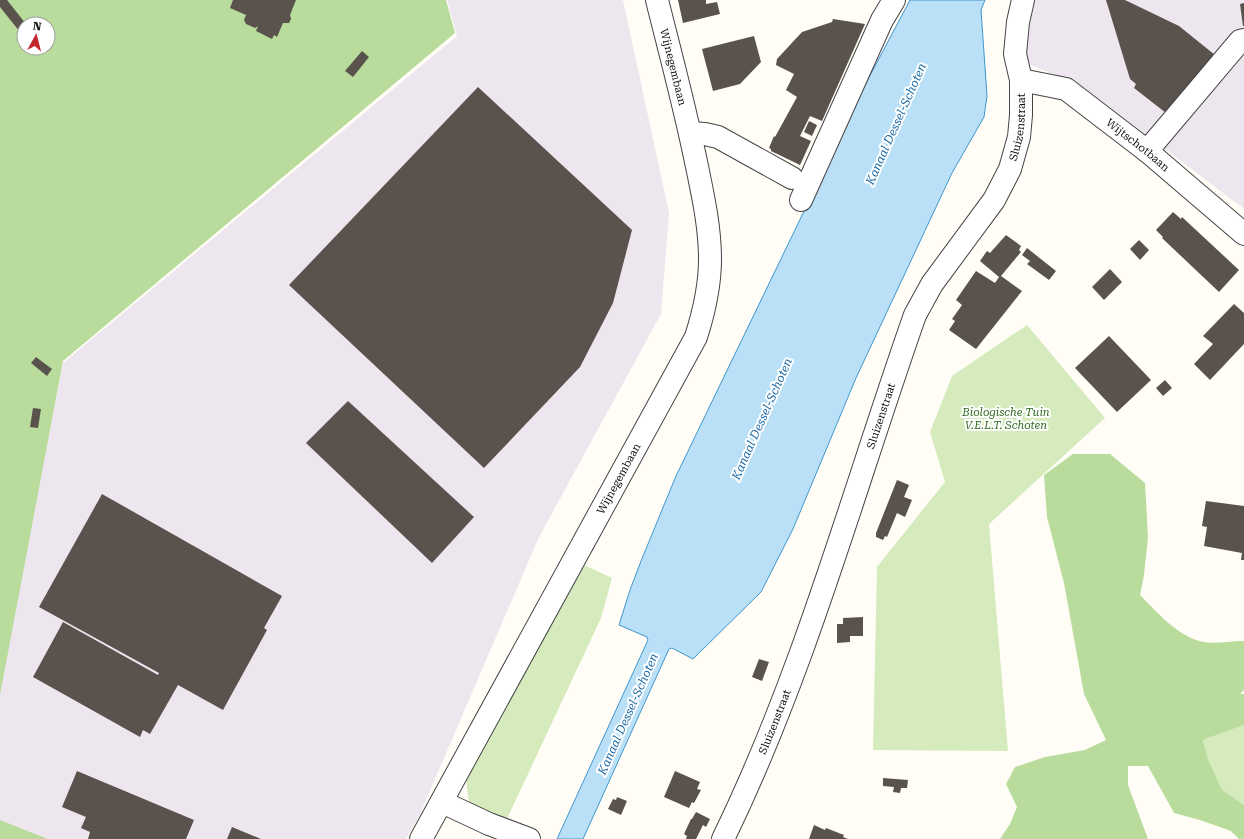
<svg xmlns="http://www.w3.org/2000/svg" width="1244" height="839" font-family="'Roboto Serif',serif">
  <rect width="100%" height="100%" fill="#fffdf5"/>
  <!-- industrial -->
  <g fill="#eee6ef">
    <path d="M447,0H623L669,213L661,314L539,537L420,814L406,839H33L0,826V680L63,363L457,36Z"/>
    <path d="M1023,0H1244V209L1082,86L1016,59Z"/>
  </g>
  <!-- green -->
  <g fill="#d5ebbd">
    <path d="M1027,325L1105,418L989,524L1008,751L873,750L877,567L945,482L930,432L952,376Z"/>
    <path d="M584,565L612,578L601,618L506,821L469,803L466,780Z"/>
    <path d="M1244,725V805L1222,791L1208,759L1203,740Z"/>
  </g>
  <!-- forest -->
  <g fill="#b9dc9c" fill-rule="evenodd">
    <path d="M0,0H446L455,33L63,361L0,695ZM24,24H48V48H24Z"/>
    <path d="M1073,454H1110L1145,483L1148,537L1144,575L1140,595C1157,612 1179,638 1204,642C1216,644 1231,641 1244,641V690L1240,694H1244V725L1203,740L1208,759L1222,790L1244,805V839H1239L1231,831L1200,820L1174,813L1148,766H1128V785L1148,839H1000L1010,824L1017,807L1006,784L1015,767L1045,757L1085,750L1106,740L1084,694L1064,583L1047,517L1044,475Z"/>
    <path d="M0,820L48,839H0Z"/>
  </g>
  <!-- water -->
  <path fill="#b9e0f7" stroke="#3f96cf" d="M910,0H985L981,10L987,96L984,117L952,173L856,378L793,529L761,592L693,659L672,648L669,649L583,839H557L648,640L647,637L619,625L630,590L641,561L676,476L866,83Z"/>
  <!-- building -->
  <g fill="#5a524d">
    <path d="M0,0H7L26,24H24V37L0,7Z"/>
    <path d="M233,0H296L290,15L291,19L289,23H283L277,37L274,35L272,39L256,31L258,26L255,28L246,24L244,20L246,15L230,8Z"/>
    <path d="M678,0H706V4L717,2L720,14L683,23Z"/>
    <path d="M1106,0H1125L1179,26L1215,55L1166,113L1134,88L1136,84L1130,79Z"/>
    <path d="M1244,3V26H1243L1240,4Z"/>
    <path d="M833,19L865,24L822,121L810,116L800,136L811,141L800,165L771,151V149L769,148L774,136L775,137L797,97L786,90L794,74L776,65L777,59L802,32L832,22Z"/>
    <path d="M754,36L761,62L740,84L713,91L702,49Z"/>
    <path d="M362,51L369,57L353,77L345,71Z"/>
    <path d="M478,87L632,230L613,303L580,367L484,468L289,285Z"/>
    <path d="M809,121L817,125L812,136L804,132Z"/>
    <path d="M1173,212L1181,219L1182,217L1239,270L1219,292L1162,238L1163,237L1156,230Z"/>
    <path d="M1006,235L1021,246L1019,250L1021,252L1001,276L1022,291L976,349L949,330L955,321L952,319L962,305L956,300L976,271L995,283L999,277L980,261L987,251L990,253Z"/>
    <path d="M1139,240L1149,250L1140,260L1130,249Z"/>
    <path d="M1027,248L1056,271L1049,280L1027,264L1030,261L1022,255Z"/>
    <path d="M1110,269L1122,282L1104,300L1092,287Z"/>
    <path d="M1234,304L1244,313V344L1210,380L1194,364L1213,344L1203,336Z"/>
    <path d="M1109,336L1151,380L1117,412L1075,368Z"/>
    <path d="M36,357L52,369L47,376L31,363Z"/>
    <path d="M1165,380L1172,388L1163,396L1156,388Z"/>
    <path d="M348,401L474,517L432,563L306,443Z"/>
    <path d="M33,408L41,409L38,428L30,427Z"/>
    <path d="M897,480L909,485L904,497L912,500L905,517L897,513L887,537L885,536L883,540L876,537V533Z"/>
    <path d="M102,494L282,596L264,628L267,630L223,710L178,685L150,734L143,730L140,737L33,677L63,622L158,675L159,673L39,607Z"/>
    <path d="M1206,501L1244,506V560H1241L1242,553L1204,546L1207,527L1202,526Z"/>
    <path d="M863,617V636H850V642L837,643V624H843V618Z"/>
    <path d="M759,659L769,662L762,681L752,677Z"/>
    <path d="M77,771L194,820L186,839H88L90,832L81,828L86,817L62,807Z"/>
    <path d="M675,771L700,782L697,789L701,790L694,803L692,802L689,808L664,797Z"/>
    <path d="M883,778L908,780L907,788H901L900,793L893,792L894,787L883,786Z"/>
    <path d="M617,797L627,801L621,815L608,809L613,799L616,800Z"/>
    <path d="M696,812L710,819L706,827L703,825L696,839H686L687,836L684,834L691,819H692Z"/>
    <path d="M814,825L825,830L826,828L844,835L843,837L848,839H809Z"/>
    <path d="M232,827L261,839H227Z"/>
  </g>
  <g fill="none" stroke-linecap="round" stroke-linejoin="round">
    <!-- minor casing -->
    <g stroke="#444" stroke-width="24">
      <g id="minor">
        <path id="s1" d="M1021,80L1066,89L1147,151L1244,234"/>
        <path d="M690,133L705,134L718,137L792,178"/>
        <path d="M1147,151L1240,41L1244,40"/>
        <path d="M801,200L882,20L894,0"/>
        <path d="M442,802L489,824L529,839"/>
        <path id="s2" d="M421,839L696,337C704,312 710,286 710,259C710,225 702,191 695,157C684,104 670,52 657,0"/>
        <path id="s3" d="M723,839C805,671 853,491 915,315L932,284L994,200L1010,169L1019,137L1021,115V80L1015,54L1018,22L1023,0"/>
      </g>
    </g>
    <!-- minor -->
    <use href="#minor" stroke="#fff" stroke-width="22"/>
  </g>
  <g text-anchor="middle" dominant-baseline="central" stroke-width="4" stroke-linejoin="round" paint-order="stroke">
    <!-- street labels -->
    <g font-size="11" fill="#111" stroke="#fff">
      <text transform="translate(673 67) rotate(76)">Wijnegembaan</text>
      <text stroke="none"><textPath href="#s3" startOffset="776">Sluizenstraat</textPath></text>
      <text stroke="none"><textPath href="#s1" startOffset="137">Wijtschotbaan</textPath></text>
      <text stroke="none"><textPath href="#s3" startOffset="452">Sluizenstraat</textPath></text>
      <text stroke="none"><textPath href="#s2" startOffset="411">Wijnegembaan</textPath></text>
      <text stroke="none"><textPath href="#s3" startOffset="128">Sluizenstraat</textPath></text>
    </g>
    <!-- park labels -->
    <g font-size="11" font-style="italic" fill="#2f6b1f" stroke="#fff">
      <text x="1006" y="412">Biologische Tuin<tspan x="1006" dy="13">V.E.L.T. Schoten</tspan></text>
    </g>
    <!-- water labels -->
    <g font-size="12" font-style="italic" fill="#1768a6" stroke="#fff">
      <text transform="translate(896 124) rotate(-66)">Kanaal Dessel-Schoten</text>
      <text transform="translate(762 419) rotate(-66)">Kanaal Dessel-Schoten</text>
      <text transform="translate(628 714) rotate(-66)">Kanaal Dessel-Schoten</text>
    </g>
  </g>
  <!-- north arrow -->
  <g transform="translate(36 36) rotate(7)"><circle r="19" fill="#ffffff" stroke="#a0a0a0"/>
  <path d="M0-3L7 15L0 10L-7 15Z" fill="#c4262e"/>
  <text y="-6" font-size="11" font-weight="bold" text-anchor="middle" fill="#111111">N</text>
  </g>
</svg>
